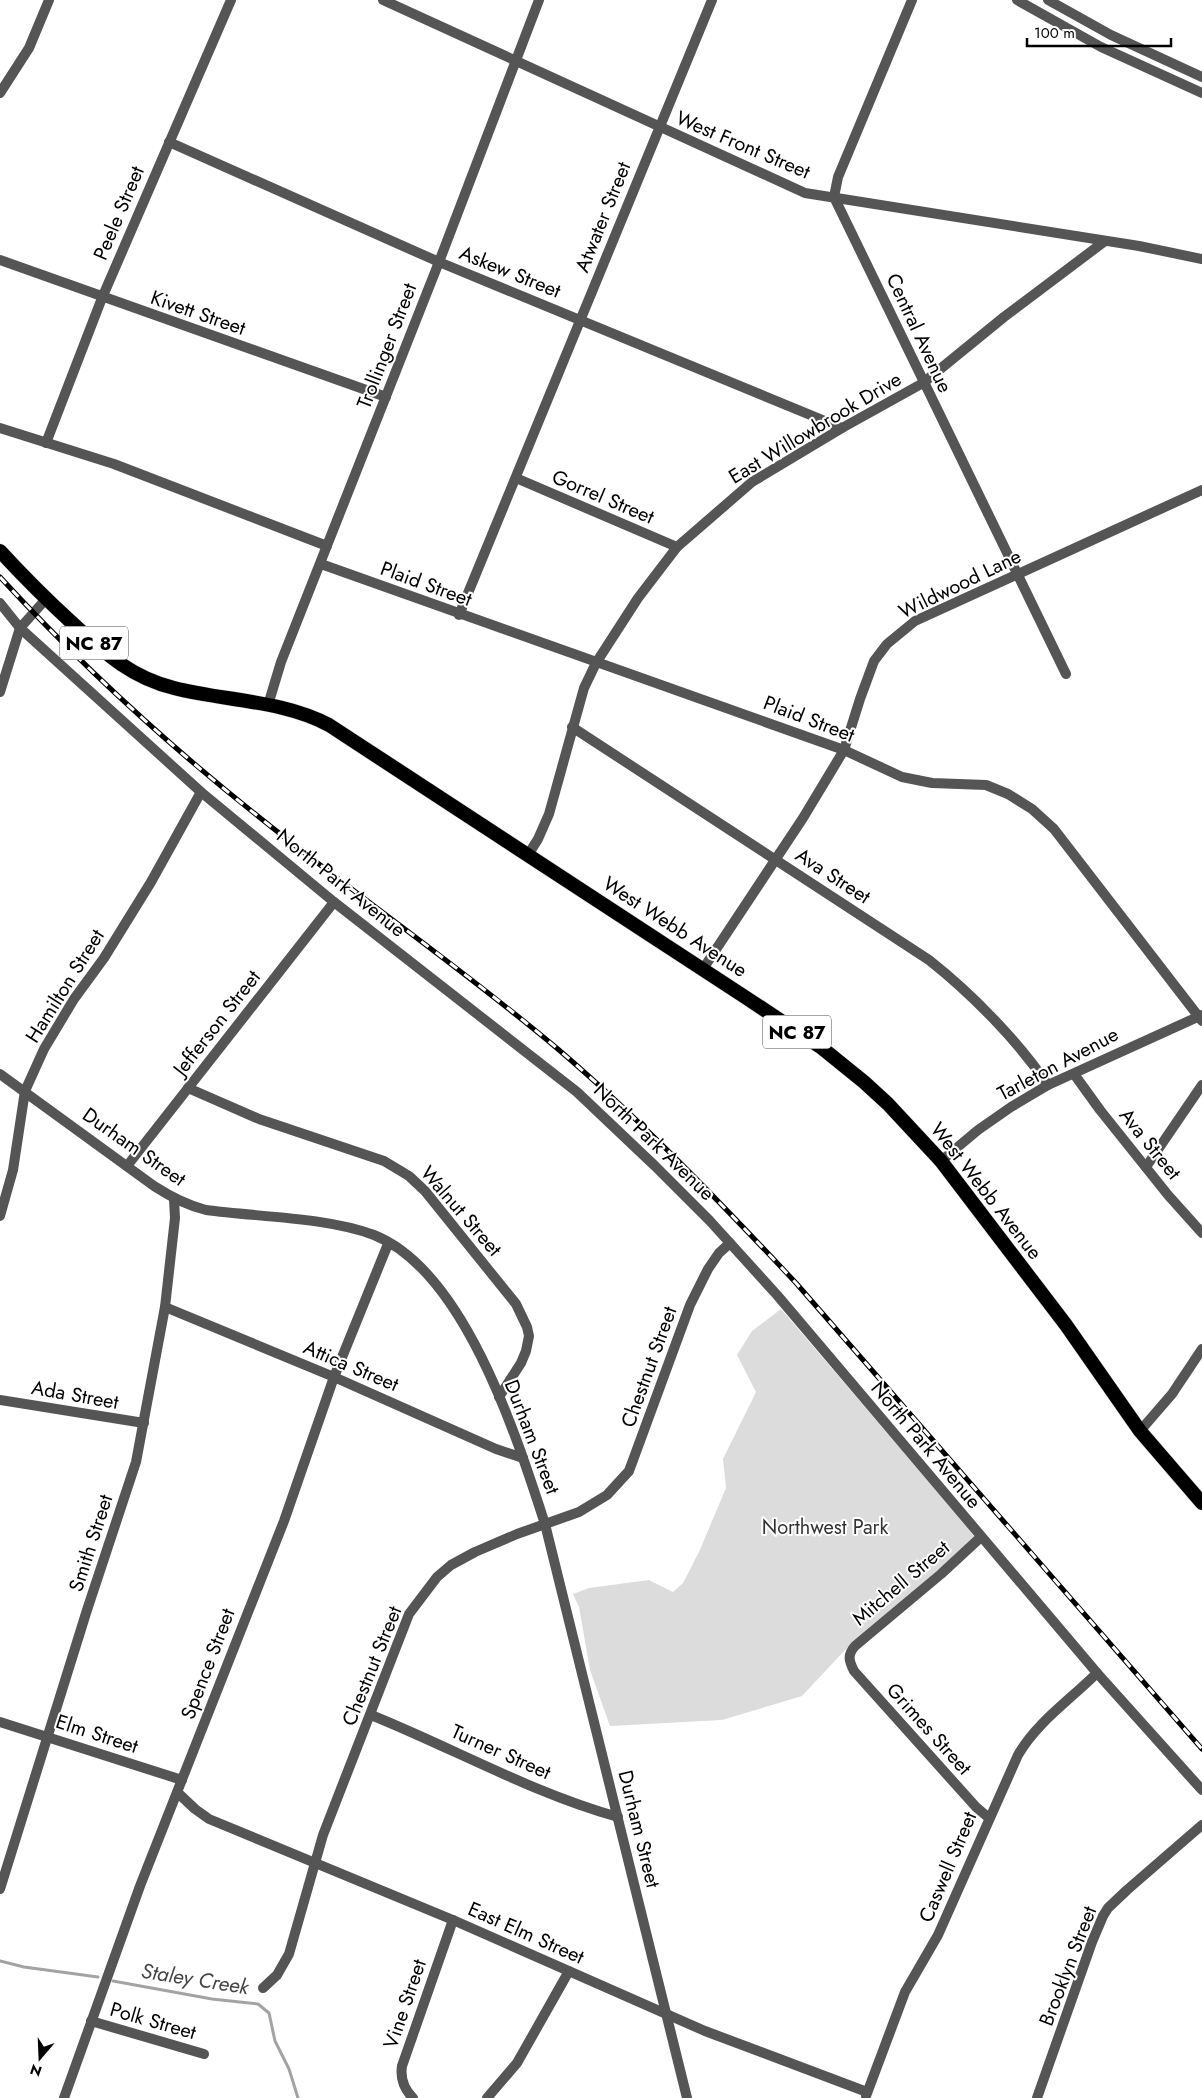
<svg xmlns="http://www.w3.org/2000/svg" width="1202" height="2098" font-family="Jost,sans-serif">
  <rect width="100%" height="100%" fill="#fff"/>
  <!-- green -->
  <path fill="#dcdcdc" d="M781,1309L966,1525L975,1538L845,1650L802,1696L722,1720L610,1726L590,1670L579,1607L573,1594L589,1588L649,1580L673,1592L683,1583L699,1552L726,1488L723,1459L756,1392L737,1355L752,1331Z"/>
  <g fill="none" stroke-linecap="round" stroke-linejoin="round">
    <!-- stream -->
    <g stroke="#a3a3a3" stroke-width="3">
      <path d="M0,1961L24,1967L98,1977"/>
      <path d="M113,1981L212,1999L258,2004L269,2013L275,2041L289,2069L298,2098"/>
    </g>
    <!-- trunk casing -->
    <g stroke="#dbdbdb" stroke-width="15">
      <path id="trunk" d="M0,551C22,575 46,599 70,621C103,651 129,677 174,688C225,701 282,700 329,725L745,997L822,1048L864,1082L888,1104L941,1161L1066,1325L1140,1431L1202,1503"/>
    </g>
    <!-- minor -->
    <g stroke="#555" stroke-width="10">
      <path d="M912,0L838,177L834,197L1066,674"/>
      <path d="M0,93L29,48L49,0"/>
      <path d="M169,142L439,262L842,428"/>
      <path d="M0,260L386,397"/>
      <path d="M0,428L114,464L327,546"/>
      <path d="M46,443L102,298L231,0"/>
      <path d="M516,478L677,547"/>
      <path d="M321,564L844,750L902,777L932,783L986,785L1008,794L1032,809L1054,829L1202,1021"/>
      <path d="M459,615L712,0"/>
      <path d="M268,705L281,662L439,262L539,0"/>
      <path d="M572,727L929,960C972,994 1017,1040 1048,1085"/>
      <path d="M528,855L538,839L549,814L584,688L596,663L638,598L677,547L752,482L842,428L923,383L1004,317L1105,241"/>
      <path d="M703,969L803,818L844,750L860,699L874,661L887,644L915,621L1202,490"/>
      <path d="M1074,1074L1100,1110L1168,1195L1202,1233"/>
      <path d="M188,1088L259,1119L384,1161L409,1176L425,1191L516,1304L527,1327L529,1336L526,1351L521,1363L499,1397"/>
      <path d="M941,1161L978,1130L1011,1107L1048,1085L1202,1015"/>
      <path d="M127,1166L334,902"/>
      <path d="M1146,1167L1202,1085"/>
      <path d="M0,1216L13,1170L25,1091L44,1049L74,999L104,958L151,882L201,792"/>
      <path d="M165,1307L334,1377L496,1449L523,1458"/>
      <path d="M0,1400L144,1423"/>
      <path d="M1140,1431L1172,1394L1202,1349"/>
      <path d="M981,1537L941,1574L855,1646C847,1655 849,1661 854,1671L976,1807L989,1818"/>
      <path d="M371,1715C453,1748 532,1793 618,1817"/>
      <path d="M0,1722L182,1780"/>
      <path d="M178,1793L195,1809L209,1819L453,1920L705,2031L867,2092"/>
      <path d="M0,1889L87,1610L136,1462L165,1307L175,1218L174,1199"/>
      <path d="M263,1988L277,1975L289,1954L323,1835L409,1614L437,1577L451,1565L475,1552L517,1534L579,1512L607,1495L629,1471L690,1305L708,1269L719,1253L730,1243"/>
      <path d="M91,2021L204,2054"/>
      <path d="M866,2096L905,1992L938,1935L1018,1755C1037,1722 1070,1700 1097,1673"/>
      <path d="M64,2098L140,1886L284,1521L334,1377L388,1244"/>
      <path d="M413,2098C404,2089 400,2079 402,2066L453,1920"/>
      <path d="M487,2098L517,2063L569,1971"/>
      <path d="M1037,2098L1092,1942L1103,1916L1108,1908L1127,1890L1202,1825"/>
    </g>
    <!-- tertiary -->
    <g stroke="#555" stroke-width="10">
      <path d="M383,0L805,193L1139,246L1202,259"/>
      <path d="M1017,0L1101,47L1202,93"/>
      <path d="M1048,0L1111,35L1202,77"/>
      <path d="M0,603L20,628L201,792L334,902L577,1092L655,1166L710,1221L777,1295L1097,1673L1202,1790"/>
      <path d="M0,692L20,628L46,599"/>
      <path d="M0,1074L154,1186C171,1197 186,1205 206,1210C257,1217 326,1217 374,1235C465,1271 517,1438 545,1524L687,2098"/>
    </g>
    <!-- trunk -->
    <use href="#trunk" stroke="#000" stroke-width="14"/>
    <!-- rail casing -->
    <g stroke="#000" stroke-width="5">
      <path id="rail" d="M0,577C80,664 167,744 259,817C358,897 462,968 559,1050C643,1122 720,1202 796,1283L1202,1749"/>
    </g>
    <!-- rail -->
    <use href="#rail" stroke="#fff" stroke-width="3" stroke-dasharray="9" stroke-linecap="butt"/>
  </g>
  <g text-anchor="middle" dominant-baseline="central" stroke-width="4" stroke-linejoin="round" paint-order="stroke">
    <!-- shield labels -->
    <g fill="#fff" stroke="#4c4c4c" stroke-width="1">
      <rect x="60" y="626.5" width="68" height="33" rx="4"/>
      <rect x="763" y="1015.5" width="68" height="33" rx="4"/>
    </g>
    <g font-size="19" font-weight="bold" fill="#000">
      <text x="94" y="643">NC 87</text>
      <text x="797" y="1032">NC 87</text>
    </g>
    <!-- street labels -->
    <g font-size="20" fill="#000" stroke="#fff">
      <text transform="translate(743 145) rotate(23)">West Front Street</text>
      <text transform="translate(119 213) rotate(-67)">Peele Street</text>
      <text transform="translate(603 217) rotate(-68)">Atwater Street</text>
      <text transform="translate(510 272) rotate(22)">Askew Street</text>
      <text transform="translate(198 313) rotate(19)">Kivett Street</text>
      <text transform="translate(919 333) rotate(65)">Central Avenue</text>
      <text transform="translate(387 346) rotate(-69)">Trollinger Street</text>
      <text transform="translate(815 428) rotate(-31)">East Willowbrook Drive</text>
      <text transform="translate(603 497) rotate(23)">Gorrel Street</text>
      <text transform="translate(426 584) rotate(20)">Plaid Street</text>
      <text transform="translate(960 584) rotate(-26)">Wildwood Lane</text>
      <text transform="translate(809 719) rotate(21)">Plaid Street</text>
      <text transform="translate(833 876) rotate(33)">Ava Street</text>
      <text transform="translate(341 883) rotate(39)">North Park Avenue</text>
      <text transform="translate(675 927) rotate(33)">West Webb Avenue</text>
      <text transform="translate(65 986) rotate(-58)">Hamilton Street</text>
      <text transform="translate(217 1023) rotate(-52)">Jefferson Street</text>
      <text transform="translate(1058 1064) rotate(-28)">Tarleton Avenue</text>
      <text transform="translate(654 1142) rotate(44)">North Park Avenue</text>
      <text transform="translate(1150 1144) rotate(51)">Ava Street</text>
      <text transform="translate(134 1147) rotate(35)">Durham Street</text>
      <text transform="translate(986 1191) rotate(52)">West Webb Avenue</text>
      <text transform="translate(461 1211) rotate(49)">Walnut Street</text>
      <text transform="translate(351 1366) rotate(23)">Attica Street</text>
      <text transform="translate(649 1367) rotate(-70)">Chestnut Street</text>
      <text transform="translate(75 1395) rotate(10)">Ada Street</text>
      <text transform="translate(532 1437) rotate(69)">Durham Street</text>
      <text transform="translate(926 1445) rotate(50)">North Park Avenue</text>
      <text transform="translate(91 1543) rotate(-72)">Smith Street</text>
      <text transform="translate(901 1583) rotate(-40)">Mitchell Street</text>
      <text transform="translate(208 1664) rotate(-69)">Spence Street</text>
      <text transform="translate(372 1666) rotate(-68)">Chestnut Street</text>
      <text transform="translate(929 1729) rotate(48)">Grimes Street</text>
      <text transform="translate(97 1734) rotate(18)">Elm Street</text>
      <text transform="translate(501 1752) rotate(24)">Turner Street</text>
      <text transform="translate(639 1829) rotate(76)">Durham Street</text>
      <text transform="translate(948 1867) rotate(-67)">Caswell Street</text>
      <text transform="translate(526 1933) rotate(24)">East Elm Street</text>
      <text transform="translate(1068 1966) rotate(-69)">Brooklyn Street</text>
      <text transform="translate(405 2004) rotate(-71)">Vine Street</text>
      <text transform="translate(153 2021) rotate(16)">Polk Street</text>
    </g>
    <!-- park labels -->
    <g font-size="20" fill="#333" stroke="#fff">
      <text x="825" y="1527">Northwest Park</text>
    </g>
    <!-- water labels -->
    <g font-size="21" font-style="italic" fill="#444" stroke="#fff">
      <text transform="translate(195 1979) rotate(9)">Staley Creek</text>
    </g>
  </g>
  <!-- north arrow -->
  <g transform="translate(40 2058) rotate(199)" stroke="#ffffff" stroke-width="4" paint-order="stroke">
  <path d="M0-4L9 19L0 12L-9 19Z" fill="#000000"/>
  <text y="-8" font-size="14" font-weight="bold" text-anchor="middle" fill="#000000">N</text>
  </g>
  <!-- scale -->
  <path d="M1027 38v8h144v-8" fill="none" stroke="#000000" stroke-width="2.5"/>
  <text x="1034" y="38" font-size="15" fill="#000000" stroke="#ffffff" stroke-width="4" paint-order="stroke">100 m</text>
</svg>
